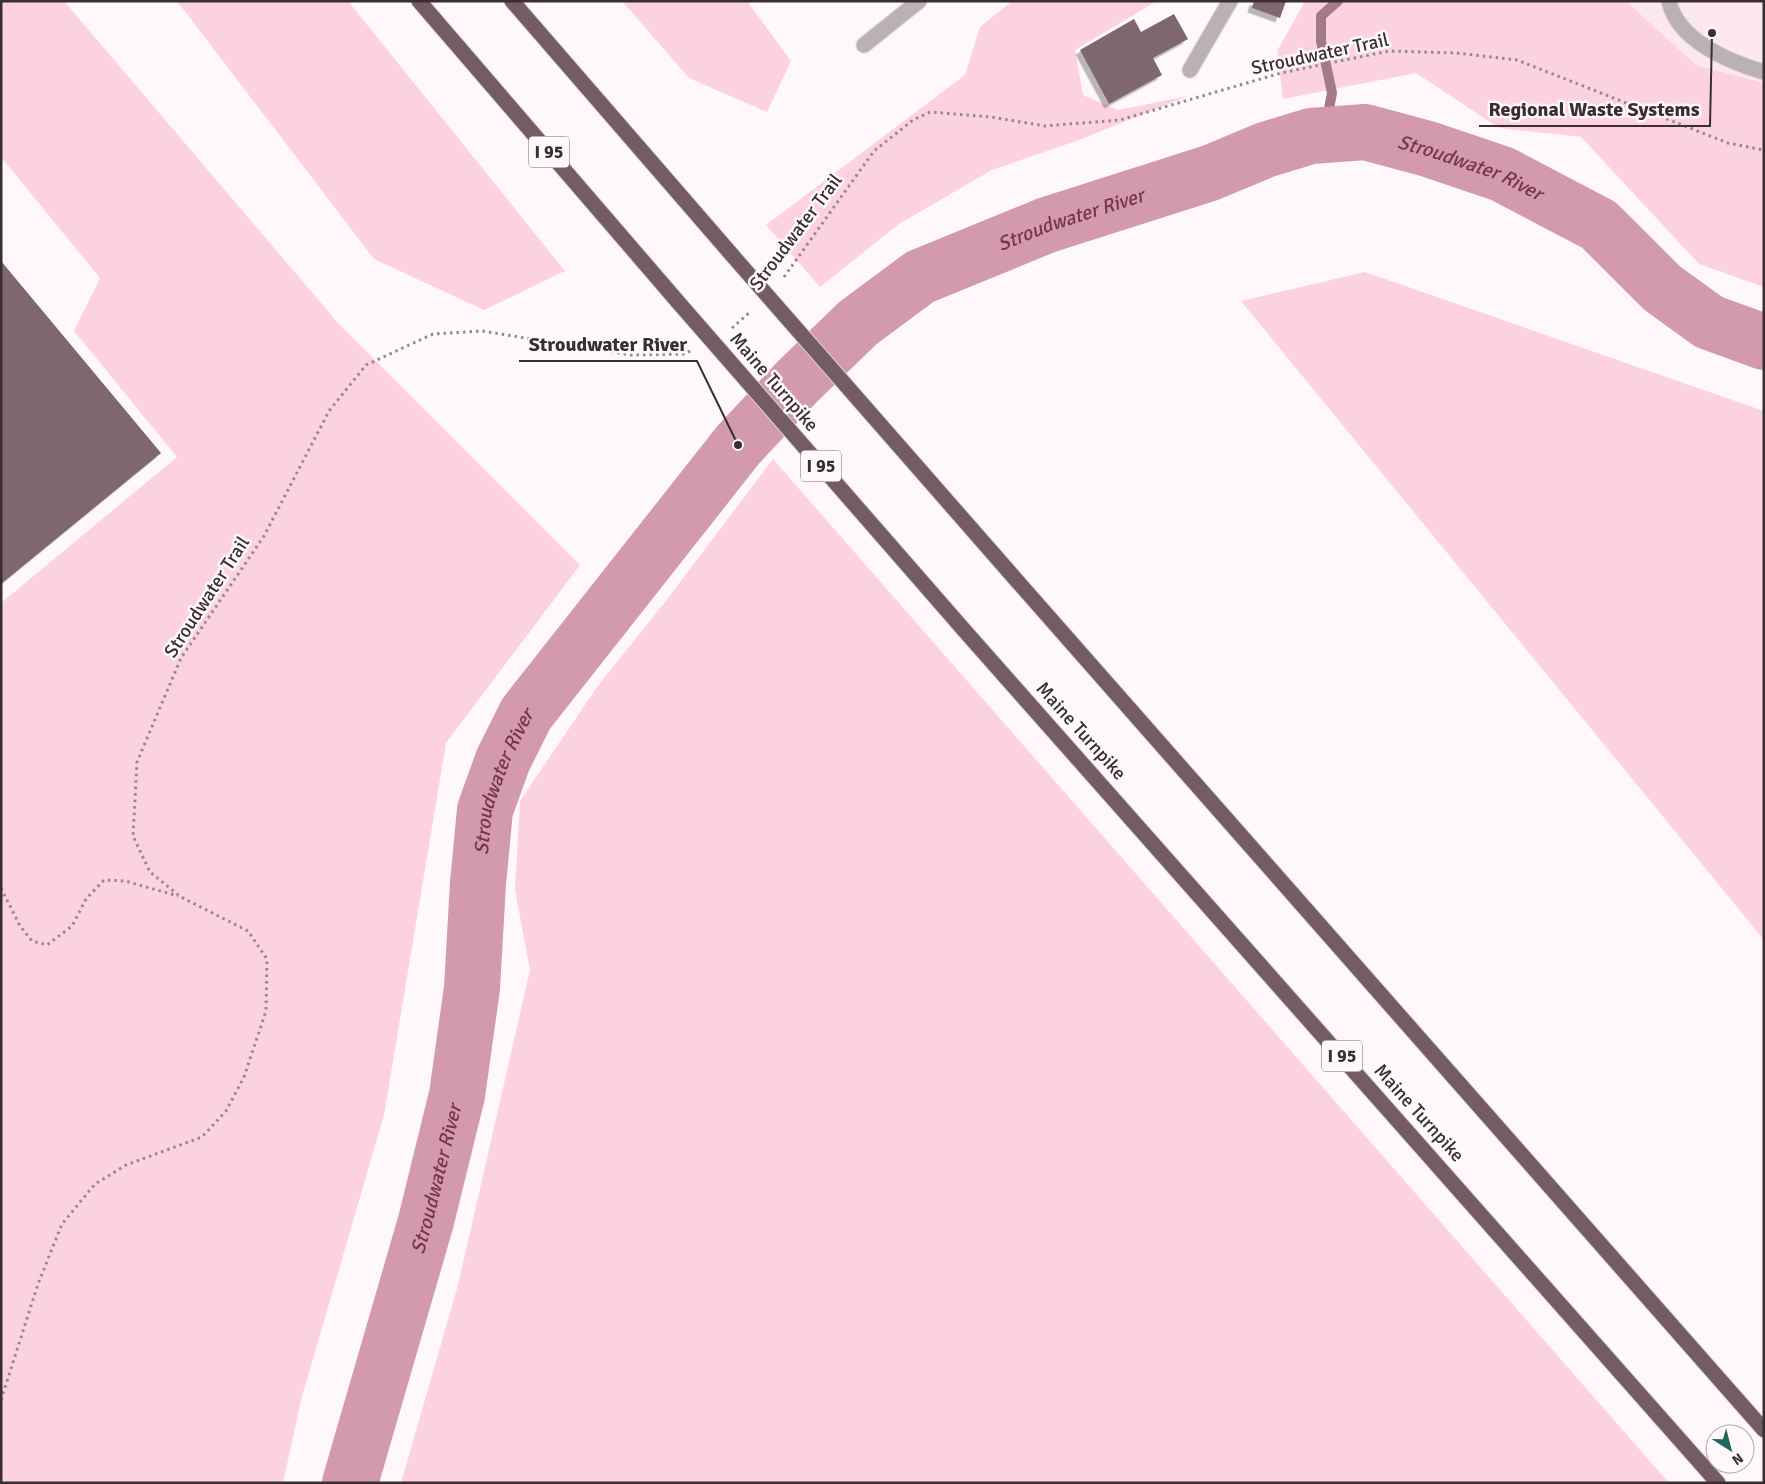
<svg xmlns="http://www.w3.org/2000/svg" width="1765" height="1484" font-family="Signika,sans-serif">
  <defs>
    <filter id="shadow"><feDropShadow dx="-4.5" dy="4.5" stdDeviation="0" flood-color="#0004"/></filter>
  </defs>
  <rect width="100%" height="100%" fill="#fef8fa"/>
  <!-- built -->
  <path fill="#fde8ee" d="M1626,1H1764V83L1696,65Z"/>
  <!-- green -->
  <g fill="#fdd2df">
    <path d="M1,1H64L338,323L580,565L446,743L384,1115L301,1400L283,1483H1V603L177,457L74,331L100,278L1,157Z"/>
    <path d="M177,1H348L565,271L484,310L374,259Z"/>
    <path d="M622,1H747L791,61L767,112L689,78Z"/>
    <path d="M1012,1H1157L1075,50L1083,95L1118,110L1188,96L1079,140L992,170L899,224L820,287L766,225L965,75L980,27Z"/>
    <path d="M1301,1H1626L1696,65L1764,83V287L1699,264L1581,137L1499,128L1416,73L1283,99L1277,51L1304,3Z"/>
    <path d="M1365,272L1764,411V940L1241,301Z"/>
    <path d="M773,459L1669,1483H401L458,1285L530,970L515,890L520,801L597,687L665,602Z"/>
  </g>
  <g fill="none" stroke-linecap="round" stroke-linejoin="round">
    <!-- stream -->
    <path stroke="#a47a87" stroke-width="10" d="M1311,136L1328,114L1332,93L1321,41V16L1338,1"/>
    <!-- river -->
    <path stroke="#d29aac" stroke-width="56" id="s1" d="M350,1483L426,1221L457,1095L472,988L478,883L485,810L503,760L526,714L738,445L797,382L858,323L920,277L1047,225L1210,173L1265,150L1311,136L1365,132L1428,149L1502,174L1599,225L1662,288L1709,322L1764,342"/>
  </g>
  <!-- building -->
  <g fill="#7e676e" filter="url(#shadow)">
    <path d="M1254,1H1286L1280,18L1252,8Z"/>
    <path d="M1174,14L1188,39L1153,58L1162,75L1109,104L1080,50L1134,19L1141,32Z"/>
    <path d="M1,261L161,453L1,584Z"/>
  </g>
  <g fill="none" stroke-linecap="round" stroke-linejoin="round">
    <!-- minor casing -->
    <g stroke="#dbd4d6" stroke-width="17">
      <g id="minor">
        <path d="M1669,1C1677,40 1729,62 1764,72"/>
        <path d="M864,45L919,1"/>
        <path d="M1190,70L1230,1"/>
      </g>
    </g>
    <!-- highway casing -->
    <g stroke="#dbd4d6" stroke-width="17">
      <g id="highway">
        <path d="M419,1L678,302"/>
        <path d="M512,1L732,255"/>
        <path d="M1018,582L1764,1430"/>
        <path d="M964,630L1718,1483"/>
      </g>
    </g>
    <!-- path -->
    <g stroke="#938a8d" stroke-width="3" stroke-dasharray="2.5 4" stroke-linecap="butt">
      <path d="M784,277L874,151L913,120L930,112L991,117L1045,126L1120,120L1281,73L1389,51L1456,53L1517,60L1728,143L1764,150"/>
      <path d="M732,328L750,312"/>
      <path d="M1,888L20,926L32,941L47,945L72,926L86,899L104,880L125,881L178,896"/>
      <path d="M1,1400L38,1284L62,1224L95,1184L126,1165L202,1137L226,1111L244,1077L266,1011L267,959L248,931L181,897L150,872L133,836L137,762L181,658L264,536L329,411L366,365L433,334L482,331L631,355L685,354L690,351"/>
    </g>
    <!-- minor -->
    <use href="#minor" stroke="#bbb0b3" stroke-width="15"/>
    <!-- highway -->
    <use href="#highway" stroke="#735d63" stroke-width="15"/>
    <!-- highway-bridge casing -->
    <g stroke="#dbd4d6" stroke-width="17" stroke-linecap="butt">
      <g id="highway-bridge">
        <path d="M732,255L1018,582"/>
        <path d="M678,302L964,630"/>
      </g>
    </g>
    <!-- highway-bridge -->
    <use href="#highway-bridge" stroke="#735d63" stroke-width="15"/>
  </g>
  <g text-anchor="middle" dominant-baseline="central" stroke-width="5" stroke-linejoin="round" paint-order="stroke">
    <!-- shield labels -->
    <g fill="#fef8fa" stroke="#746b6d" stroke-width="1">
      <rect x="529" y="136.5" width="40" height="31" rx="4"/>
      <rect x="801" y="450.5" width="40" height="31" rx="4"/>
      <rect x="1322" y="1040.5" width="40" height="31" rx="4"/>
    </g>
    <g font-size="18" font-weight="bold" fill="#392e31">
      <text x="549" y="152">I 95</text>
      <text x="821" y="466">I 95</text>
      <text x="1342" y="1056">I 95</text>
    </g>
    <!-- street labels -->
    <g font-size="19" fill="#392e31" stroke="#fef8fa">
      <text transform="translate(1320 54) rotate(-12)">Stroudwater Trail</text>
      <text transform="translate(796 232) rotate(-53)">Stroudwater Trail</text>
      <text transform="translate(774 382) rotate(49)">Maine Turnpike</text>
      <text transform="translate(207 597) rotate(-57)">Stroudwater Trail</text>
      <text transform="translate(1081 731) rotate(48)">Maine Turnpike</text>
      <text transform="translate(1419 1113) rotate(48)">Maine Turnpike</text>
    </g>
    <!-- water labels -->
    <g font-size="20" font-style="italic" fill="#79344f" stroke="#fef8fa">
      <text stroke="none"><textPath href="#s1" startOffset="1966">Stroudwater River</textPath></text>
      <text stroke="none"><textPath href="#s1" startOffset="1546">Stroudwater River</textPath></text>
      <text stroke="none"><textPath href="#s1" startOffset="721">Stroudwater River</textPath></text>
      <text stroke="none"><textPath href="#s1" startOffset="316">Stroudwater River</textPath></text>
    </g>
  </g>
  <!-- callouts -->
  <path fill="none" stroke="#392e31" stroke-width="2" d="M1712 33L1710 126H1479M738 445L697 361H519"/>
  <g fill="#392e31" stroke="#fef8fa" stroke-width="2">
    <circle cx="1712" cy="33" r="5"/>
    <circle cx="738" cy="445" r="5"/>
  </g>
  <g font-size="20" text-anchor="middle" font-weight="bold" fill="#392e31" stroke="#fef8fa" stroke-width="5" stroke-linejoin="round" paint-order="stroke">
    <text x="1594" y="116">Regional Waste Systems</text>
    <text x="608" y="351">Stroudwater River</text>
  </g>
  <!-- border -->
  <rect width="1765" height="1484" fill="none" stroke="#392e31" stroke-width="5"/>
  <!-- north arrow -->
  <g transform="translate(1730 1449) rotate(144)"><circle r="24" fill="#fef8fa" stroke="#afa7aa"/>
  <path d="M0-4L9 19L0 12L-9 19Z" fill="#22675a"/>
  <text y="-8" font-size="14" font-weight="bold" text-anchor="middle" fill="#392e31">N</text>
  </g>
</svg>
